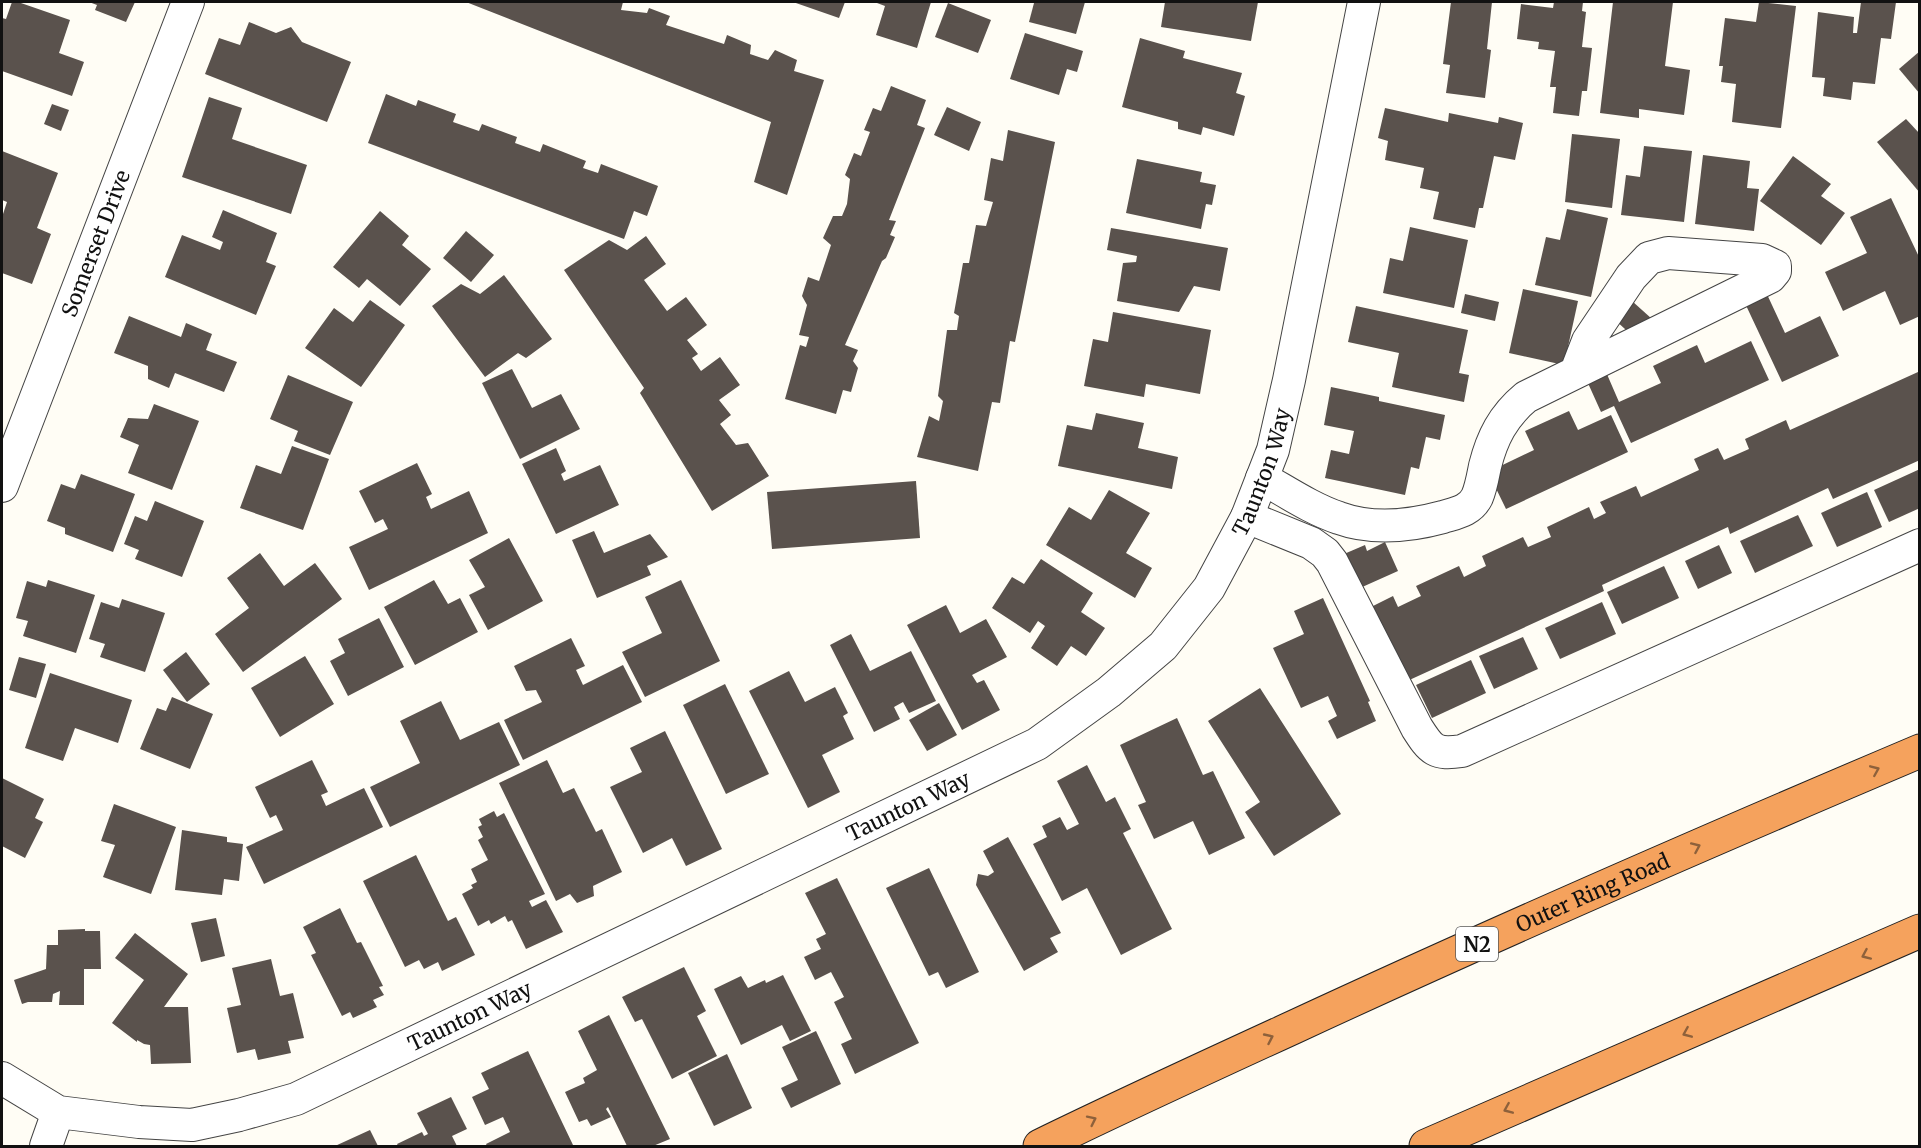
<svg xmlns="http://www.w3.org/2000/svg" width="1921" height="1148" font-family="Merriweather,serif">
  <rect width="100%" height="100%" fill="#fffdf5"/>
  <!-- building -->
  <g fill="#5a524d">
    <path d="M12,2H18L70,20L59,53L84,62L72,96L2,71V18L6,19Z"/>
    <path d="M89,2H135L126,22L95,10L97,5Z"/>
    <path d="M466,2H623L621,10L647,13L649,8L670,16L666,25L724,44L727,35L751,45L750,54L768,60L775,50L797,60L794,71L824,80L787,195L754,182L771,122Z"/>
    <path d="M793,2H845L839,18Z"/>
    <path d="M877,2H931L917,48L876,35L885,6L877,3Z"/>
    <path d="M1041,2H1085L1076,34L1029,22L1034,3Z"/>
    <path d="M1165,2H1258L1251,41L1161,27Z"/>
    <path d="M1451,2H1492L1487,49L1491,50L1485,98L1446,93L1450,65L1443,64Z"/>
    <path d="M1554,2H1583L1582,11L1586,12L1582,47L1592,48L1587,91H1582L1579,116L1553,113L1556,87H1550L1555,51L1538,49L1539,42L1517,39L1521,4L1553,8Z"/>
    <path d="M1613,2H1673L1665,66L1690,70L1684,115L1639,109V118L1600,113Z"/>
    <path d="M1759,2L1796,6L1781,128L1732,122L1736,84L1721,82L1723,66H1719L1725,18L1756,22Z"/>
    <path d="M1861,2H1896L1891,39L1881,38L1875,84L1853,82L1851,100L1823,96L1825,78L1812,77L1818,12L1854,17L1853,33H1857Z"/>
    <path d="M948,3L991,20L978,53L935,37Z"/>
    <path d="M249,22L276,33L291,27L302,42L351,62L327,122L205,74L219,38L240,45Z"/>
    <path d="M1025,33L1083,51L1077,72L1067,69L1059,95L1010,79Z"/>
    <path d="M1140,38L1185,51L1183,58L1242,73L1236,93L1245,96L1234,136L1203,127L1201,135L1178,129V122L1122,107Z"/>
    <path d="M1920,51V94L1899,69Z"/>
    <path d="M891,86L926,100L917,125L925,128L889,220L896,221L890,235L895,237L886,258L882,261L845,345L858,350L853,361L858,368L851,392L843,390L836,414L785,399L800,345L806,347L809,337L799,335L807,305L802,296L808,277L819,281L831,245L823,238L833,216H842L847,204L850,179L845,175L854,153L861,156L870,132L864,130L873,108L881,111Z"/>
    <path d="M386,94L416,106L418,100L456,114L453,122L479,131L482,124L517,137L515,143L540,152L543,144L586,161L583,168L598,173L601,164L658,186L647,216L634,211L624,239L368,143Z"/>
    <path d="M209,97L242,108L232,139L307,165L291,214L182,177Z"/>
    <path d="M52,104L69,110L61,131L44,124Z"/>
    <path d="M947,107L981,122L969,151L934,135Z"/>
    <path d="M1385,108L1448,122L1449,113L1498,123L1499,117L1523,123L1515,160L1494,156L1483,208H1479L1475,228L1433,219L1439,192L1420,188L1424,168L1385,160L1388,141L1378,138Z"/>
    <path d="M1906,119L1920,134V193L1877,142Z"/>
    <path d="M1008,130L1055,142L1015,342L1010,341L1000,403L992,402L978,471L917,457L929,416L939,421L943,401L938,396L947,330H957L959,316L954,313L963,263H969L976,225L986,226L993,202L984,200L991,158L1003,161Z"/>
    <path d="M1572,134L1620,139L1612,208L1565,202Z"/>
    <path d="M1644,146L1692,151L1684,222L1621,215L1626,175L1640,177Z"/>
    <path d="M2,151L58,173L37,228L51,234L32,284L2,273V217L7,202L2,200Z"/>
    <path d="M1703,155L1750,161L1747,188L1759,189L1754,231L1695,224Z"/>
    <path d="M1793,156L1831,184L1821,196L1845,213L1821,245L1760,201Z"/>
    <path d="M1137,159L1202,172L1200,182L1216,185L1212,205L1206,204L1201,229L1126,213Z"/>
    <path d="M1891,198L1920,259V316L1900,325L1885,291L1843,311L1825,272L1867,253L1850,217Z"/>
    <path d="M1567,209L1608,218L1591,297L1535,285L1546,237L1560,240Z"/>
    <path d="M223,210L277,233L266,262L276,266L256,315L165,277L182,235L220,250L223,242L212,237Z"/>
    <path d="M380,211L409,236L402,245L431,269L400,306L367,279L359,288L333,267Z"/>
    <path d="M1410,227L1468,240L1454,308L1383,293L1390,258L1403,261Z"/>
    <path d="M1111,228L1228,248L1220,291L1194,286L1179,312L1117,301L1123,263L1136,262L1137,256L1107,250Z"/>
    <path d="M466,231L494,255L471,282L443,258Z"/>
    <path d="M646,236L666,264L644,280L667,311L686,297L707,325L687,340L698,354L692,358L701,371L720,357L740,385L719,400L731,415L720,424L736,445L748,443L769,476L712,511L640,393L644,388L564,270L609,240L627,250Z"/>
    <path d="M504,275L552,339L526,358L518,353L485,377L432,306L461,284L480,294Z"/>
    <path d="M1523,289L1578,301L1564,365L1509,353Z"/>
    <path d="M1765,290L1785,333L1820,316L1839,356L1782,382L1743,299Z"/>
    <path d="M1465,294L1499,302L1495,321L1461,313Z"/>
    <path d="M370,300L405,325L361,387L305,348L334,308L353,322Z"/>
    <path d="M1632,301L1652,319L1635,338L1615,320Z"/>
    <path d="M1356,306L1468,330L1459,373L1469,375L1464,402L1392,387L1399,353L1348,342Z"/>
    <path d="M1113,312L1211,330L1200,394L1146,384L1144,397L1084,386L1093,339L1108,342Z"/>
    <path d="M129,316L181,337L186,323L212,334L206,350L237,362L224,392L175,373L169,388L148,379V366L114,353Z"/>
    <path d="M1751,341L1769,380L1631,443L1614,406L1601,412L1587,381L1606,372L1619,402L1661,383L1653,366L1697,345L1705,363Z"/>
    <path d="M512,369L532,408L561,394L580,429L520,459L482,383Z"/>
    <path d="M1918,372L1920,375V460L1833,499L1828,488L1730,534L1728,527L1602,585L1604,591L1405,682L1371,607L1393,596L1398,607L1421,596L1416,586L1459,566L1464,577L1486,566L1482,556L1523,537L1528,547L1551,537L1547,527L1589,507L1594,519L1606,513L1600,502L1636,486L1641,497L1699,470L1694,459L1718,448L1724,460L1749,449L1745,439L1786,420L1790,430Z"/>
    <path d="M288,375L353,402L330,455L294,441L298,431L270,419Z"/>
    <path d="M1331,387L1379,397V401L1445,415L1440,440L1426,437L1419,469L1411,467L1405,495L1325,478L1331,450L1349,454L1354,431L1324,425Z"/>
    <path d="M154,404L199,421L172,490L128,473L139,445L120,437L128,418L148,419Z"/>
    <path d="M1569,411L1578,430L1611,415L1628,452L1506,509L1488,472L1534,450L1525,431Z"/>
    <path d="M1096,413L1144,423L1138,448L1178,457L1172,489L1058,466L1067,425L1092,430Z"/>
    <path d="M292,446L329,459L303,530L240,508L256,465L281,474Z"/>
    <path d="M556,448L566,471L561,474L564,481L600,465L619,505L556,534L522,464Z"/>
    <path d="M417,463L432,494L426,497L431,509L469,491L488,533L369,590L349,547L388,529L383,519L375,523L359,491Z"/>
    <path d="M1920,469V508L1889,522L1874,490Z"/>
    <path d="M81,474L135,494L113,552L65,534V528L47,521L61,484L75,489Z"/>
    <path d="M916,481L920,538L772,549L767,492Z"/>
    <path d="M1109,490L1150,513L1126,553L1152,568L1135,598L1046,545L1069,507L1091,520Z"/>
    <path d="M1867,492L1882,527L1837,547L1821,513Z"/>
    <path d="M155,501L204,521L182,577L135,559L139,550L124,544L135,516L147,521Z"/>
    <path d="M1798,515L1813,546L1755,573L1740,541Z"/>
    <path d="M594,531L604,553L650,534L668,557L647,566L651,575L597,598L572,540Z"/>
    <path d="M509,538L543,601L488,630L469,595L485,587L469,560Z"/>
    <path d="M1385,542L1398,571L1360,588L1344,554L1365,545L1367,551Z"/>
    <path d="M1719,545L1732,573L1698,589L1685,561Z"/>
    <path d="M260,553L284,586L315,563L342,599L243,672L215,634L249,608L227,578Z"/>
    <path d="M1041,559L1093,593L1081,612L1105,628L1086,656L1071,646L1057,666L1031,648L1045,626L1038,621L1030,633L992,608L1012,577L1024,584Z"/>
    <path d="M1664,566L1679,598L1622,624L1607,592Z"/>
    <path d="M48,580L95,595L76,653L23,636L28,621L16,618L27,581L46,587Z"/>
    <path d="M434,580L448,604L460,598L478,632L415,665L384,607Z"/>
    <path d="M681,580L720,661L645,697L622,652L662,633L645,597Z"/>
    <path d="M1323,598L1370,701L1368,702L1376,721L1337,739L1328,721L1337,716L1328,696L1301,708L1273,648L1304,634L1294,611Z"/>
    <path d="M122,599L165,613L145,672L100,657L105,644L89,639L101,602L119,608Z"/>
    <path d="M1602,602L1616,634L1560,659L1545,628Z"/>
    <path d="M946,605L960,633L986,619L1007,657L972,675L977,683L984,680L1000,710L962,730L907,625Z"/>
    <path d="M379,618L404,667L348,696L330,661L345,653L338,639Z"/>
    <path d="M851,634L870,671L911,651L936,701L909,713L903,702L894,707L900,719L874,732L830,645Z"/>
    <path d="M1523,637L1538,669L1494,689L1479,656Z"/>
    <path d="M571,638L585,666L576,670L583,685L623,665L642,702L523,760L504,720L542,702L536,690L526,691L514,666Z"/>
    <path d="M186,652L210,684L187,702L163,670Z"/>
    <path d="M305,656L334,704L280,737L251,688Z"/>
    <path d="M19,657L46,664L36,698L9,690Z"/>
    <path d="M1471,660L1486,693L1432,718L1416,685Z"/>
    <path d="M789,671L805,702L835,687L848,713L843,716L854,739L822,755L840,792L808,808L749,691Z"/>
    <path d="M50,673L132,700L118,743L75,728L63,761L25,748Z"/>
    <path d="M725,684L769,774L726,794L683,705Z"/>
    <path d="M1260,688L1341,814L1274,856L1245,812L1260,802L1208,721Z"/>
    <path d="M172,697L213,714L190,769L140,749L157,708L166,711Z"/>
    <path d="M441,701L460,740L499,722L520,765L390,827L370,787L420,763L400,721Z"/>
    <path d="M939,703L957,735L927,751L909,720Z"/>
    <path d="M1177,718L1203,775L1213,771L1245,838L1209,855L1193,821L1154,839L1138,805L1146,802L1120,745Z"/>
    <path d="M665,731L722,849L686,866L672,838L643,853L610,787L642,772L630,748Z"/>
    <path d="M312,760L328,792L321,795L326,806L364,788L383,827L264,884L246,847L283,830L276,815L270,818L255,787Z"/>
    <path d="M547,760L563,793L574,788L596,832L602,829L622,872L593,886L594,896L577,903L570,894L556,901L499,783Z"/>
    <path d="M1087,765L1106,802L1115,797L1131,829L1123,833L1172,929L1121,955L1087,888L1062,901L1033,844L1047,837L1042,826L1060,817L1067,830L1079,824L1057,781Z"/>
    <path d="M2,778L44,799L35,818L43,822L25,858L2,846Z"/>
    <path d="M114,804L176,827L151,894L103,877L115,845L101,841Z"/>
    <path d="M494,811L497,817L504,813L545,894L529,901L532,907L546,900L563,932L526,949L512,920L508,922L505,916L491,924L489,920L478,926L462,894L473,888L471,885L477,882L471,869L488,860L478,840L483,837L478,827L482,825L479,819Z"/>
    <path d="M182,830L227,837V842L243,844L239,881L224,879L222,895L175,890Z"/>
    <path d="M1008,837L1061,933L1050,938L1058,952L1024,971L976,885L978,874L988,876L994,872L983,851Z"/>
    <path d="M416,855L448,921L456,917L475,955L442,971L438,962L424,969L419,960L405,967L363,881Z"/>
    <path d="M929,868L979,972L946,988L938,972L929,976L886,888Z"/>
    <path d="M837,878L919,1043L855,1074L841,1044L852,1039L834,1002L844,997L831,972L815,980L804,957L821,949L816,939L826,934L805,893Z"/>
    <path d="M340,908L357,943L361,942L383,986L379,987L384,995L373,1000L377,1007L353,1018L350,1012L342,1016L311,955L316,953L303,927Z"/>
    <path d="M216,918L225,956L201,962L191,923Z"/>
    <path d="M85,929V931H100L101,969H84V1005H59L60,991L53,994L52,1002H28L22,1004L14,980L46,969L47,945H58V930Z"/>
    <path d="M135,933L188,974L164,1007H188L191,1063L151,1064L150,1045L144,1044L137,1040V1042L112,1023L144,980L115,958Z"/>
    <path d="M271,959L280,996L293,993L304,1038L288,1041L291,1053L258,1060L255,1049L237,1053L227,1008L241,1005L232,968Z"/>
    <path d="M684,967L706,1011L697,1016L717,1056L672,1079L642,1019L635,1022L622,997Z"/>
    <path d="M783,975L811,1031L790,1041L782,1025L741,1045L714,989L741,976L748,988L765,980L766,983Z"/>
    <path d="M609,1015L670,1139L653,1146H627L608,1107L606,1109L611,1117L591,1126L587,1119L579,1122L565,1092L585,1083L583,1078L597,1070L578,1031Z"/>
    <path d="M816,1031L841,1084L791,1108L781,1088L798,1080L782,1047Z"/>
    <path d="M528,1051L573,1145L569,1146H487L486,1144L510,1132L503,1117L485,1125L472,1097L489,1089L481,1073Z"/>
    <path d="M727,1054L752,1108L714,1126L688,1073Z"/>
    <path d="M451,1097L467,1129L452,1136L457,1146H398L397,1144L422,1132L424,1136L428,1134L417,1113Z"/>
    <path d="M370,1130L378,1146H335Z"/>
  </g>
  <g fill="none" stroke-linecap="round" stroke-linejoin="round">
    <!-- minor casing -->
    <g stroke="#444" stroke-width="34">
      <g id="minor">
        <path d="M1262,478C1287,492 1312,509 1339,518C1372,530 1410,526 1443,517C1456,513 1470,511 1477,497C1481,488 1483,476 1485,466C1492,438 1503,416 1526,397L1770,277L1775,271V266L1762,260L1668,253L1649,258L1631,277L1588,341L1576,372"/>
        <path id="s1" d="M2,486L188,2"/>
        <path d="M1247,517L1311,543L1325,553L1332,562L1417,728C1431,750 1435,755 1462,751L1920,545"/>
        <path id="s2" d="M2,1078L58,1112L139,1122L192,1125L239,1115L296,1099L1037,744L1109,692L1163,646L1209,588L1247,517L1273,450L1289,380L1364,2"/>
        <path d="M46,1146L58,1112"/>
      </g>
    </g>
    <!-- highway casing -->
    <g stroke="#222" stroke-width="35">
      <g id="highway">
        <path id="s3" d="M1040,1146C1124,1105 1209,1066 1294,1027C1501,931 1710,840 1920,751"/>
        <path d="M1426,1146L1920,931"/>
      </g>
    </g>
    <!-- minor -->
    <use href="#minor" stroke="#fff" stroke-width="32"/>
    <!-- highway -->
    <use href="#highway" stroke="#f5a25d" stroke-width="33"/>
  </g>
  <!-- one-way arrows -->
  <defs><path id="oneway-chevron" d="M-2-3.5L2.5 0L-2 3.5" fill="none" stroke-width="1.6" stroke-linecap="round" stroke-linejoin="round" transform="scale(1.5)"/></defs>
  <g stroke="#8e613b">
    <use href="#oneway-chevron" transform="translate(1875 770) rotate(-23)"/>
    <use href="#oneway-chevron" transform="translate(1696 847) rotate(-24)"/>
    <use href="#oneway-chevron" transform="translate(1866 955) rotate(156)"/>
    <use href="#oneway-chevron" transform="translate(1687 1033) rotate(157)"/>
    <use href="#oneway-chevron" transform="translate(1269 1038) rotate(-25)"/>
    <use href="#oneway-chevron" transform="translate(1508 1109) rotate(157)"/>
    <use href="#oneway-chevron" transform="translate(1092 1120) rotate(-26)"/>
  </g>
  <g text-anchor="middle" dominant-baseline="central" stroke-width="6" stroke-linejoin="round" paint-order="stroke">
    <!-- shield labels -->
    <rect fill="#fff" stroke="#585858" stroke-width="1.5" x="1456" y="927" width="42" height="34" rx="4.5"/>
    <g font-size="20" font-weight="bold" fill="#111">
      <text x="1477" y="944">N2</text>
    </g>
    <!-- street labels -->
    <g font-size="21" fill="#111" stroke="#fff">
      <text stroke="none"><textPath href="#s1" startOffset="260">Somerset Drive</textPath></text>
      <text stroke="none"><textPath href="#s2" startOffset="1491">Taunton Way</textPath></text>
      <text stroke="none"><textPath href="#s2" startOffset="986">Taunton Way</textPath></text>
      <text stroke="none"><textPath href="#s3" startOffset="608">Outer Ring Road</textPath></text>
      <text stroke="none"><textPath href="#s2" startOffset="500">Taunton Way</textPath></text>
    </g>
  </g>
  <!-- border -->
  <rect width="1921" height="1148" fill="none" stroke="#111111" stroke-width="6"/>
</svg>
